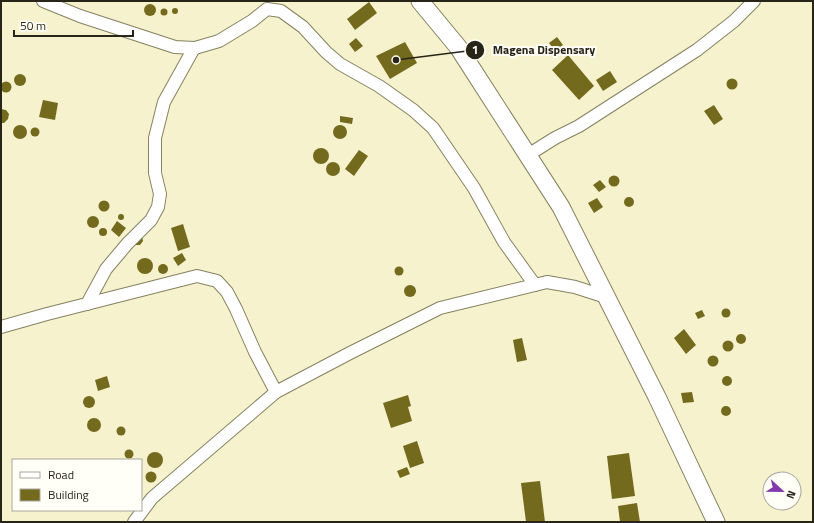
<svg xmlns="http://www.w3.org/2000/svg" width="814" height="523" font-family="'Titillium Web',sans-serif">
  <rect width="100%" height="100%" fill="#f6f2ce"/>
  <!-- building -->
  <g fill="#746a1e">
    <path d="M369,2L377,13L355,30L347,19Z"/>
    <circle cx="150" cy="10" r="6"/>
    <circle cx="175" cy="11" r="3"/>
    <circle cx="164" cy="12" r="3.5"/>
    <path d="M557,37L563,45L555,51L549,43Z"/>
    <path d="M356,38L363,46L355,52L349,44Z"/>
    <path d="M405,42L417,63L390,79L376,56Z"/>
    <path d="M568,55L594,86L579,100L552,70Z"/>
    <path d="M610,71L617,82L603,91L596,80Z"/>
    <circle cx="20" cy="80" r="6"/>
    <circle cx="732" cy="84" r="5.5"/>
    <circle cx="6" cy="87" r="5.5"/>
    <path d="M43,100L58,103L55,120L39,117Z"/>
    <path d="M714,105L723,119L714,125L704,111Z"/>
    <path d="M1,109L6,110L9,114L8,119L4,123H1Z"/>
    <path d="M340,116L353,118L352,124L340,122Z"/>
    <circle cx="340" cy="132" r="7"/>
    <circle cx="20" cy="132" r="7"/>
    <circle cx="35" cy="132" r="4.5"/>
    <circle cx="321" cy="156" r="8"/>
    <path d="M359,150L368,156L354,176L345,169Z"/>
    <circle cx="333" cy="169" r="7"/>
    <circle cx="614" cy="181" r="5.5"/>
    <path d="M600,180L606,187L599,192L593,185Z"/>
    <circle cx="629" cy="202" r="5"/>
    <path d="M597,198L603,207L594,213L588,203Z"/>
    <circle cx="104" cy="206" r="5.5"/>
    <circle cx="121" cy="217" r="3"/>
    <circle cx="93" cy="222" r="6"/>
    <path d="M117,221L126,228L119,237L111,230Z"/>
    <path d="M183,224L190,247L178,251L171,228Z"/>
    <circle cx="103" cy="232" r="4"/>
    <path d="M142,236L143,241L140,245H133Z"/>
    <path d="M182,253L186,260L178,266L173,258Z"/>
    <circle cx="145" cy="266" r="8"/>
    <circle cx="163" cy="269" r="5"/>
    <circle cx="399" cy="271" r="4.5"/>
    <circle cx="410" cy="291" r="6"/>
    <circle cx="726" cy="313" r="4.5"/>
    <path d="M702,310L705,316L698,319L695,313Z"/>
    <path d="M684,329L696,345L686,354L674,338Z"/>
    <circle cx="741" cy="339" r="5"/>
    <path d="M522,338L527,360L517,362L513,340Z"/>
    <circle cx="728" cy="346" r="5.5"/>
    <circle cx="713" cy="361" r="5.5"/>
    <circle cx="727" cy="381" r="5"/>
    <path d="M107,376L110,387L98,391L95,380Z"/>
    <path d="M692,392L694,402L683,403L681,393Z"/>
    <path d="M408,395L411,406L408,407L412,421L391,428L383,403Z"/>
    <circle cx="89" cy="402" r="6"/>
    <circle cx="726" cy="411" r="5"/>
    <circle cx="94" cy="425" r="7"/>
    <circle cx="121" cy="431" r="4.5"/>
    <path d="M417,441L424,463L410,468L403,446Z"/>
    <circle cx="129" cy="454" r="4.5"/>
    <circle cx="155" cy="460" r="8"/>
    <path d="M629,453L635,496L612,499L607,456Z"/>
    <path d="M407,467L410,474L400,478L397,471Z"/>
    <circle cx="151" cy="477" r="5.5"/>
    <path d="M540,481L545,522H526L521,483Z"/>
    <path d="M637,503L640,522H620L618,506Z"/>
  </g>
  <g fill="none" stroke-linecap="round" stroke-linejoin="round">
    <!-- street casing -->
    <g stroke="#868261" stroke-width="14">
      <g id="street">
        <path d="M43,1L80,16L175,47L195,48L219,41L252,21L267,9L281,11L303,27L326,52L340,64L379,86L413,110L433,128L474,188L504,242L535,285"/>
        <path d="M528,155L555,138L579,126L697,50L734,21L754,1"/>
        <path d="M87,304L106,269L127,244L151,220L158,207L160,194L155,173V138L164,102L194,48"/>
        <path d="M1,327L47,314L197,276L217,281L227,292L236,309L255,352L276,392"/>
        <path d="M134,522L152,498L276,392L350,353L440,308L547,282L575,287L606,297"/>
      </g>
    </g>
    <!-- secondary casing -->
    <g stroke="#868261" stroke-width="19">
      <path id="secondary" d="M420,1L458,47L561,207L657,397L716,522"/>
    </g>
    <!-- street -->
    <use href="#street" stroke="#fff" stroke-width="12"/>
    <!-- secondary -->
    <use href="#secondary" stroke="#fff" stroke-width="17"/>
  </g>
  <!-- callouts -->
  <path fill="none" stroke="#272518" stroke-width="1.5" d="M396 60L475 50"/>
  <g fill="#272518" stroke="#fffef7" stroke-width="1.5">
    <circle cx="396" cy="60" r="4"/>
    <circle cx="475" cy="50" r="10"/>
  </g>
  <g font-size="12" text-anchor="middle" font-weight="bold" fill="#fff">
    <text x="475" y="54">1</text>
  </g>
  <g font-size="12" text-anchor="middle" font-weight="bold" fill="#272518" stroke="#fffef7" stroke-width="4" stroke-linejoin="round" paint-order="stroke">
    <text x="544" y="54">Magena Dispensary</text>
  </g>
  <!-- border -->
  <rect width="814" height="523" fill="none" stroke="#272518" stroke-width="4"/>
  <!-- legend -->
  <rect x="12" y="459" width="130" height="52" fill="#fffef7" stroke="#a9a79e"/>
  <rect x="20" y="472" width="20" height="6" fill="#ffffff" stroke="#a9a79e"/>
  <text x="48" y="479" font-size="12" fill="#272518">Road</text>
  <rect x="20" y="489" width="20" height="12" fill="#746a1e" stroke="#a9a79e"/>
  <text x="48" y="499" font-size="12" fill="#272518">Building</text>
  <!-- north arrow -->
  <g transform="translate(782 491) rotate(112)"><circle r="19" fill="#fffef7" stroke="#a9a79e"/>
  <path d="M0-3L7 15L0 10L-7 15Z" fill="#8339ab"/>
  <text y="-6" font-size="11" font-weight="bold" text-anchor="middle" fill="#272518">N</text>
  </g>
  <!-- scale -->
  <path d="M14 30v6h119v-6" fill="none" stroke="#272518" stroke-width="2"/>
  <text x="20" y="30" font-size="12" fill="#272518" stroke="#fffef7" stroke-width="3" paint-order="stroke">50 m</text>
</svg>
